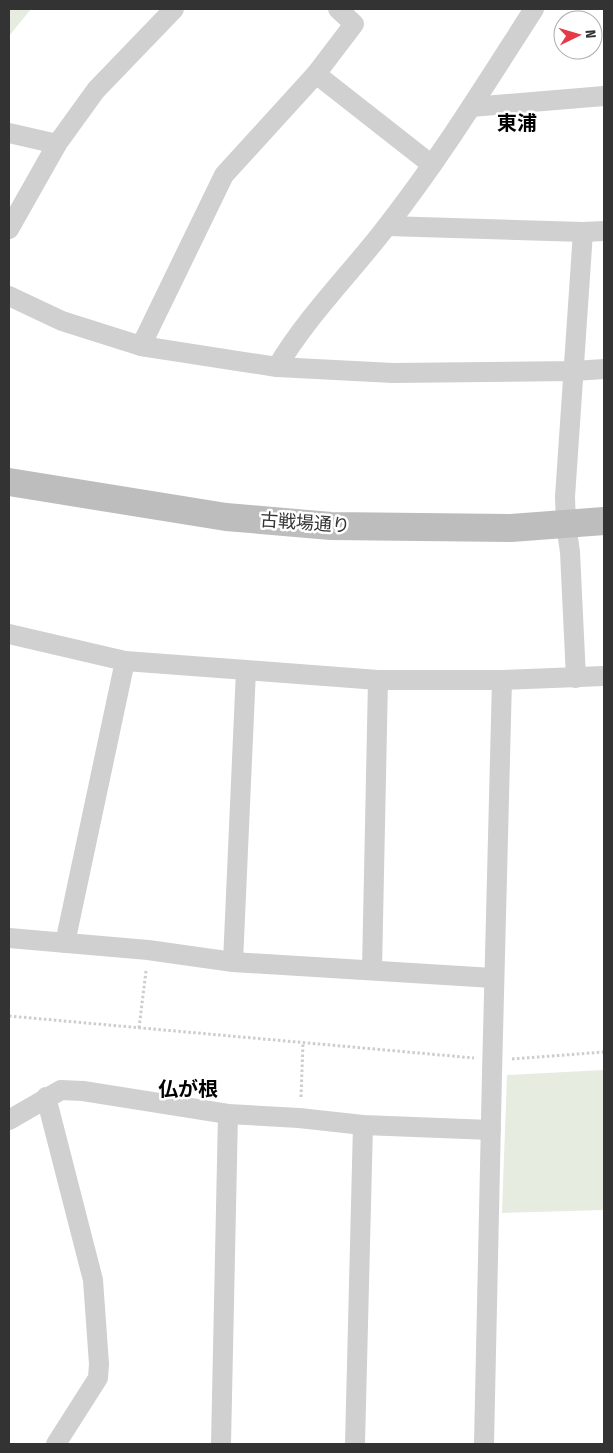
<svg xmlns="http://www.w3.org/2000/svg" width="613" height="1453" font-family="'Fira Sans Condensed','Noto Sans JP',sans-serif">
  <rect width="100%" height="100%" fill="#fff"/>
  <!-- green -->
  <g fill="#e6ecdf">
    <path d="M9,9H31L9,36Z"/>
    <path d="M604,1070V1210L502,1213L507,1075Z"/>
  </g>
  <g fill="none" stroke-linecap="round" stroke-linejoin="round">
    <!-- path -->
    <g stroke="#cdcdcd" stroke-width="3" stroke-dasharray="2.5 2.5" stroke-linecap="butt">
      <path d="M9,1016L474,1058"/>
      <path d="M139,1028L146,971"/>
      <path d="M512,1059L604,1052"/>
      <path d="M301,1097L303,1043"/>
    </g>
    <!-- street -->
    <g stroke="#d0d0d0" stroke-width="20">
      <path d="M316,74L432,165"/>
      <path d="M471,107L604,96"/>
      <path d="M9,133L57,144"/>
      <path d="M387,226L583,232L604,231"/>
      <path d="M9,229L57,144L96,90L174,9"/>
      <path d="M9,296L62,321L141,346L277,367L393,373L574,371L604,369"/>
      <path d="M141,346L224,175L316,74L354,24L338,9"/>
      <path d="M277,367C308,315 351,273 387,226C441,157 487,82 534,9"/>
      <path d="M9,634L125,661L246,670L378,680H502L604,676"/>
      <path d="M576,678L570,552L566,524L565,497L583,232"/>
      <path d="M9,938L148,950L233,962L493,978"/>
      <path d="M65,943L125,661"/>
      <path d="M233,962L246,670"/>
      <path d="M372,970L378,680"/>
      <path d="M46,1097L93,1280L99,1364L98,1378L56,1444"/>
      <path d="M9,1120L61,1090L83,1091L228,1114L299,1118L363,1125L491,1130"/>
      <path d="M221,1444L228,1114"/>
      <path d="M355,1444L363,1125"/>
      <path d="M484,1444C490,1189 494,935 502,680"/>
    </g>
    <!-- secondary -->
    <path stroke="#bdbdbd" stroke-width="28" d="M9,482L226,517L331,526L511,528L604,521"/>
  </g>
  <g text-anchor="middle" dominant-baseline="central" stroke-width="5" stroke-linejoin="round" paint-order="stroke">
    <!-- street labels -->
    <g font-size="18" fill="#333" stroke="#fff">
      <text transform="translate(305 523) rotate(4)">古戦場通り</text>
    </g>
    <!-- quarter labels -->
    <g font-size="20" font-weight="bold" fill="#000" stroke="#fff">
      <text x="517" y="123">東浦</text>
      <text x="188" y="1089">仏が根</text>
    </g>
  </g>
  <!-- border -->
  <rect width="613" height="1453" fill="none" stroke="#333333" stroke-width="20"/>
  <!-- north arrow -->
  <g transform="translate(578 35) rotate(85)"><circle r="24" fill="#ffffff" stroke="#adadad"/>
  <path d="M0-4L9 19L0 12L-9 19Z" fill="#e63946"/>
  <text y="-8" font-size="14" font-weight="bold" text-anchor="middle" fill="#333333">N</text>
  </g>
</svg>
